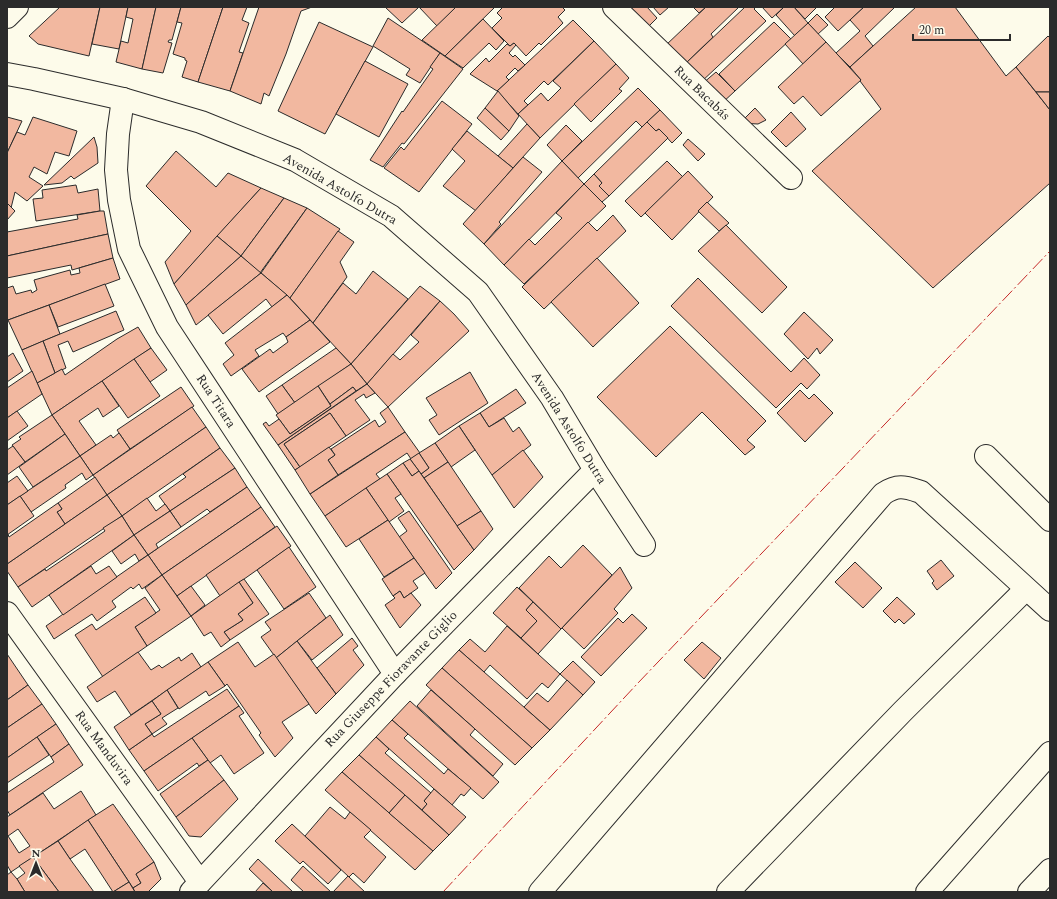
<svg xmlns="http://www.w3.org/2000/svg" width="1057" height="899" font-family="Spectral,serif">
  <rect width="100%" height="100%" fill="#fdfbea"/>
  <!-- building -->
  <g fill="#f2b8a0" stroke="#2b2b2b" fill-rule="evenodd">
    <path d="M60,7H100L89,56L38,44L29,36Z"/>
    <path d="M100,7H128L119,49L92,44Z"/>
    <path d="M128,7H156L142,69L116,62L121,41L128,43L133,19L126,17Z"/>
    <path d="M156,7H181L172,40H169L168,42L172,43L163,73L142,69Z"/>
    <path d="M181,7H223L198,82L182,77L187,61L185,60V58L173,54L182,23L177,22Z"/>
    <path d="M223,7H247L242,20L249,23L239,52L243,53L230,91L198,82Z"/>
    <path d="M259,7H312L301,11L286,54L269,96L264,93L261,104L230,91Z"/>
    <path d="M385,7H419L402,23Z"/>
    <path d="M419,7H456L437,26Z"/>
    <path d="M456,7H495L445,56L422,40Z"/>
    <path d="M503,7H562L565,10L558,17L563,23L541,45L539,43L526,56L514,43L510,46L492,28L502,18L497,13Z"/>
    <path d="M628,7H647L657,18L648,27Z"/>
    <path d="M653,7H669L660,15Z"/>
    <path d="M693,7H706L699,13Z"/>
    <path d="M706,7H739L711,34L713,37L684,65L665,46Z"/>
    <path d="M745,7H756L754,9L766,21L700,83L684,65Z"/>
    <path d="M762,7H784L772,18Z"/>
    <path d="M784,7H794L808,23L795,36L776,15Z"/>
    <path d="M794,7H817L805,19Z"/>
    <path d="M835,7H864L838,31L825,17Z"/>
    <path d="M864,7H895L865,36L873,46L850,67L836,53L860,31L850,20Z"/>
    <path d="M916,7H955L1006,76L1016,67L1050,110V183L933,288L812,171L881,109L860,81L861,80L850,67Z"/>
    <path d="M817,14L828,25L818,34L808,23Z"/>
    <path d="M388,18L440,53L420,83L406,75L410,69L373,46Z"/>
    <path d="M483,19L504,41L496,50L489,43L463,68L445,56Z"/>
    <path d="M573,20L594,41L548,85L544,81L524,101L528,105L518,114L497,91Z"/>
    <path d="M319,22L373,47L325,134L278,111Z"/>
    <path d="M774,22L791,39L735,91L719,74Z"/>
    <path d="M808,23L826,42L803,64L785,44Z"/>
    <path d="M1048,36L1050,38V92H1036L1016,67Z"/>
    <path d="M594,41L616,64L540,138L518,114L541,93L548,101L561,88L553,81Z"/>
    <path d="M826,42L861,80L821,116L803,96L794,104L778,87Z"/>
    <path d="M514,43L516,45L509,53L513,57L515,55L525,65L518,71L515,68L506,77L509,80L497,91L470,74L486,58L489,62L507,44L510,46Z"/>
    <path d="M440,53L463,69L404,144L402,143L383,167L370,160L402,111L403,112L433,69L430,67Z"/>
    <path d="M365,61L408,84L379,137L336,114Z"/>
    <path d="M616,64L629,78L619,89L622,91L591,122L574,104Z"/>
    <path d="M716,72L735,91L721,104L702,84Z"/>
    <path d="M638,88L660,110L642,127L636,121L578,178L562,161Z"/>
    <path d="M498,91L519,116L509,131L485,108Z"/>
    <path d="M1036,92H1050V110Z"/>
    <path d="M442,101L472,124L419,192L384,168L401,147L404,150Z"/>
    <path d="M485,108L509,131L501,140L477,118Z"/>
    <path d="M755,108L766,120L758,124L740,123Z"/>
    <path d="M660,110L682,133L672,143L659,129L656,131L647,122Z"/>
    <path d="M791,112L806,129L786,147L771,132Z"/>
    <path d="M7,117L22,121L7,153Z"/>
    <path d="M33,117L77,131L69,156L55,152L47,174L34,167L29,177L43,186L27,201L15,192L11,208L7,203V153L17,132L25,135Z"/>
    <path d="M647,122L656,131L659,129L668,138L609,196L599,186L602,183L594,174Z"/>
    <path d="M527,124L540,138L513,168L498,156Z"/>
    <path d="M566,125L582,141L562,161L547,145Z"/>
    <path d="M467,131L513,168L476,211L443,186L465,161L452,149Z"/>
    <path d="M94,137L97,147L98,163L74,179L71,176L62,183L44,185Z"/>
    <path d="M688,139L705,154L698,161L683,145Z"/>
    <path d="M176,151L216,187L228,173L261,188L174,284L165,262L191,231L146,186Z"/>
    <path d="M523,157L542,172L499,222L501,224L484,244L463,224Z"/>
    <path d="M562,161L584,184L504,265L484,244Z"/>
    <path d="M667,161L683,177L641,217L625,201Z"/>
    <path d="M688,171L713,197L672,240L645,213Z"/>
    <path d="M594,174L602,183L599,186L609,196L602,202L584,184Z"/>
    <path d="M584,184L606,206L524,284L504,265L529,239L535,245L562,218L556,213Z"/>
    <path d="M76,185L78,193L98,189L100,211L36,221L33,199L43,198L42,190Z"/>
    <path d="M261,188L284,198L241,256L217,236Z"/>
    <path d="M284,198L307,208L260,273L241,256Z"/>
    <path d="M707,202L729,223L719,231L698,211Z"/>
    <path d="M7,203L15,211L7,220Z"/>
    <path d="M307,208L340,229L290,298L261,273Z"/>
    <path d="M100,211H104L108,234L7,256V232L78,219L77,215Z"/>
    <path d="M613,215L626,231L544,309L522,287L588,222L597,231Z"/>
    <path d="M726,225L787,287L762,313L698,251Z"/>
    <path d="M338,231L354,242L340,262L347,277L313,323L290,298Z"/>
    <path d="M108,234L113,258L72,270L71,265L7,278V256Z"/>
    <path d="M217,236L241,256L186,305L174,284Z"/>
    <path d="M241,256L261,273L196,325L186,305Z"/>
    <path d="M113,258L120,279L8,320L7,317V288L13,286L16,294L31,290L32,293L37,290L34,280L70,270L71,275L80,273L79,268Z"/>
    <path d="M597,258L639,303L593,347L551,302Z"/>
    <path d="M373,271L408,299L351,364L313,323L343,283L356,294Z"/>
    <path d="M261,273L287,295L272,307L266,299L223,334L208,315Z"/>
    <path d="M698,278L791,372L804,358L820,375L807,389L801,383L776,408L671,306Z"/>
    <path d="M105,284L114,306L58,327L49,305Z"/>
    <path d="M420,286L440,301L367,384L351,364Z"/>
    <path d="M287,295L310,320L286,337L283,333L255,350L259,356L231,376L223,364L234,355L225,343Z"/>
    <path d="M440,301L454,314L469,331L388,407L367,384L393,354L400,360L419,342L411,335Z"/>
    <path d="M49,305L60,334L22,350L8,320Z"/>
    <path d="M116,311L124,330L73,352L68,341L58,345L66,368L55,373L43,341Z"/>
    <path d="M804,312L833,340L820,354L817,348L808,359L784,334Z"/>
    <path d="M310,320L330,342L259,392L242,369L270,349L273,353L288,342L286,337Z"/>
    <path d="M670,326L766,421L747,440L755,447L745,455L702,412L656,457L597,397Z"/>
    <path d="M138,327L151,348L52,415L37,383L62,369L65,375L117,339Z"/>
    <path d="M43,341L55,373L37,383L22,350Z"/>
    <path d="M151,348L167,370L150,382L134,359Z"/>
    <path d="M336,348L351,364L295,403L282,385Z"/>
    <path d="M13,353L23,371L7,382V357Z"/>
    <path d="M134,359L160,396L128,418L102,381Z"/>
    <path d="M351,364L367,384L356,391L353,387L330,404L318,386Z"/>
    <path d="M32,371L42,394L7,418V388Z"/>
    <path d="M470,372L488,403L439,435L429,420L437,415L426,398Z"/>
    <path d="M102,381L119,406L103,417L98,408L79,421L96,445L80,456L52,415Z"/>
    <path d="M367,384L375,393L366,398L364,394L355,400L370,420L346,436L330,413L284,444L300,467L295,470L278,445Z"/>
    <path d="M282,385L295,403L278,414L266,396Z"/>
    <path d="M318,386L331,406L290,434L276,415Z"/>
    <path d="M181,387L194,406L130,449L117,430Z"/>
    <path d="M353,387L356,391L278,445L263,424L266,422L269,426L279,419L290,434L331,406L330,404Z"/>
    <path d="M516,389L526,403L489,427L480,413Z"/>
    <path d="M800,390L809,399L814,394L833,413L805,442L777,413Z"/>
    <path d="M192,407L206,427L107,495L93,475Z"/>
    <path d="M388,407L405,432L338,475L328,460L335,455L331,449L375,420L379,427L386,422L380,413Z"/>
    <path d="M17,411L28,426L7,441V418Z"/>
    <path d="M330,413L346,436L300,467L284,444Z"/>
    <path d="M480,413L489,427L504,418L513,432L519,427L531,445L492,475L459,426Z"/>
    <path d="M52,415L65,434L25,462L12,445L21,439L19,437Z"/>
    <path d="M459,426L475,450L451,467L435,443Z"/>
    <path d="M206,427L220,448L122,516L107,495Z"/>
    <path d="M405,432L420,453L411,459L407,453L376,474L380,479L325,516L310,494Z"/>
    <path d="M119,433L130,449L93,475L80,456L111,435L113,438Z"/>
    <path d="M65,434L80,456L33,487L19,467Z"/>
    <path d="M435,443L448,462L424,478L421,474L429,468L419,453Z"/>
    <path d="M13,446L25,462L7,475V450Z"/>
    <path d="M329,447L335,455L328,460L338,475L310,494L295,470Z"/>
    <path d="M220,448L235,468L170,511L159,496L186,477L183,474Z"/>
    <path d="M523,450L543,477L514,508L492,475Z"/>
    <path d="M419,453L429,468L421,474L410,459Z"/>
    <path d="M80,456L93,475L86,480L82,473L65,485L66,488L31,512L20,496Z"/>
    <path d="M410,459L419,471L412,476L403,463Z"/>
    <path d="M448,462L481,511L457,526L424,478Z"/>
    <path d="M403,463L412,476L419,471L421,474L474,550L454,570L387,474Z"/>
    <path d="M235,468L247,487L210,512L207,509L181,527L170,511Z"/>
    <path d="M387,474L401,494L395,498L404,511L389,522L366,488Z"/>
    <path d="M17,476L28,491L7,505V483Z"/>
    <path d="M95,477L107,495L65,524L57,512L62,509L58,503Z"/>
    <path d="M247,487L261,507L162,575L148,555Z"/>
    <path d="M366,488L388,520L346,547L325,516Z"/>
    <path d="M107,495L122,516L18,587L7,571V564Z"/>
    <path d="M20,496L34,516L7,535V505Z"/>
    <path d="M147,498L156,511L165,504L170,511L134,535L122,516Z"/>
    <path d="M58,503L62,509L57,512L65,524L7,564V535L8,534L9,537Z"/>
    <path d="M261,507L275,527L177,596L162,575Z"/>
    <path d="M170,511L181,527L156,544L158,548L148,555L134,535Z"/>
    <path d="M409,511L452,573L436,589L399,537L407,531L398,518Z"/>
    <path d="M481,511L493,529L474,550L457,526Z"/>
    <path d="M122,516L134,535L32,607L18,587L45,569L46,571L105,531L103,528Z"/>
    <path d="M388,520L414,558L384,577L359,539Z"/>
    <path d="M277,526L291,546L220,596L206,575Z"/>
    <path d="M134,535L148,555L139,561L135,554L121,564L112,551Z"/>
    <path d="M583,545L612,575L561,629L519,588L549,556L561,568Z"/>
    <path d="M289,547L316,587L284,609L257,570Z"/>
    <path d="M148,555L162,575L142,589L139,584L133,589L131,587L112,601L116,607L97,621L92,614L54,639L46,626Z"/>
    <path d="M414,558L425,573L413,581L418,588L404,598L400,591L393,596L382,579Z"/>
    <path d="M941,560L954,576L937,590L932,583L934,581L927,571Z"/>
    <path d="M855,562L882,588L863,608L835,582Z"/>
    <path d="M91,566L96,574L109,566L117,577L63,615L49,595Z"/>
    <path d="M620,567L632,588L614,609L618,613L584,649L562,628Z"/>
    <path d="M162,575L191,616L147,646L135,627L160,610L145,588Z"/>
    <path d="M244,579L269,614L230,640L224,632L243,620L238,614L253,603L239,582Z"/>
    <path d="M239,582L253,603L238,614L243,620L224,632L230,640L221,647L211,632L204,636L191,616Z"/>
    <path d="M191,586L205,605L191,616L177,596Z"/>
    <path d="M517,587L533,602L526,610L537,621L521,638L493,613Z"/>
    <path d="M400,591L404,598L411,593L421,605L400,628L385,605L395,598L393,596Z"/>
    <path d="M309,593L326,618L276,658L261,637L271,630L265,622Z"/>
    <path d="M145,597L156,613L135,627L147,646L103,677L75,635L92,624L96,630Z"/>
    <path d="M897,597L915,614L904,624L899,619L895,623L883,611Z"/>
    <path d="M533,602L561,629L538,654L521,638L537,621L526,610Z"/>
    <path d="M632,614L647,628L601,676L581,657L618,618L623,623Z"/>
    <path d="M330,615L343,635L312,660L297,641Z"/>
    <path d="M507,626L560,674L548,688L542,683L527,699L490,665L484,672L459,650L470,639L485,652Z"/>
    <path d="M352,638L358,646L353,650L364,665L336,694L317,668Z"/>
    <path d="M297,641L336,694L316,714L276,658Z"/>
    <path d="M238,642L255,667L274,654L309,704L282,722L293,738L275,757L259,735L261,733L227,684L225,686L208,662Z"/>
    <path d="M702,642L721,658L704,679L684,660Z"/>
    <path d="M459,650L550,730L532,748L442,668Z"/>
    <path d="M138,652L151,670L159,665L162,668L179,657L181,661L192,653L201,667L131,715L115,691L97,702L87,687Z"/>
    <path d="M7,654L28,685L7,700Z"/>
    <path d="M573,661L595,682L583,695L560,674Z"/>
    <path d="M208,662L225,686L209,696L206,691L179,709L167,690Z"/>
    <path d="M442,668L532,748L515,765L426,685Z"/>
    <path d="M567,680L583,695L550,730L524,707L537,693L548,702Z"/>
    <path d="M28,685L42,704L7,728V700Z"/>
    <path d="M227,689L239,706L144,771L129,750L152,734L154,737Z"/>
    <path d="M167,690L178,708L162,718L167,724L152,734L145,724L161,714L152,701Z"/>
    <path d="M431,690L475,729L470,735L503,764L493,776L417,706Z"/>
    <path d="M152,701L161,714L145,724L152,734L129,750L114,727Z"/>
    <path d="M410,701L499,782L483,799L392,720Z"/>
    <path d="M42,704L56,724L7,758V728Z"/>
    <path d="M239,706L244,713L239,716L264,753L234,774L221,755L210,763L192,738Z"/>
    <path d="M392,720L408,734L404,738L444,774L448,769L471,788L464,796L461,794L452,805L376,737Z"/>
    <path d="M56,724L69,744L51,757L37,737Z"/>
    <path d="M37,737L49,755L7,783V758Z"/>
    <path d="M376,737L389,749L385,753L431,793L424,801L427,804L422,810L359,755Z"/>
    <path d="M192,738L208,760L199,766L197,763L158,791L144,771Z"/>
    <path d="M69,744L83,765L10,815L7,810V793L54,762L51,757Z"/>
    <path d="M359,755L405,795L389,813L342,772Z"/>
    <path d="M208,760L224,780L176,817L160,794Z"/>
    <path d="M342,772L433,851L415,870L325,790Z"/>
    <path d="M224,780L238,799L201,837L189,836L176,817Z"/>
    <path d="M434,789L466,817L449,835L422,810L427,804L424,801Z"/>
    <path d="M81,791L96,815L11,872L7,865V817L43,793L54,809ZM18,829L30,846L19,853L8,836Z"/>
    <path d="M405,795L449,835L433,851L389,813Z"/>
    <path d="M113,804L154,862L136,874L141,883L133,888L88,820Z"/>
    <path d="M330,807L345,819L350,812L371,830L364,837L386,857L364,883L353,873L349,877L305,836Z"/>
    <path d="M88,820L129,882L113,892L85,849L70,859L58,841Z"/>
    <path d="M292,824L341,870L328,884L303,861L300,864L275,841Z"/>
    <path d="M58,841L70,859L94,892H59L33,857Z"/>
    <path d="M33,857L59,892H25L17,879L25,873L19,866Z"/>
    <path d="M258,859L293,892H273L249,869Z"/>
    <path d="M154,862L161,879L148,892H135L133,888L141,883L136,874Z"/>
    <path d="M303,866L331,892H304L291,880Z"/>
    <path d="M11,872L17,879L25,892H7V875Z"/>
    <path d="M348,876L349,877L365,892H333Z"/>
    <path d="M129,882L135,892H113Z"/>
    <path d="M263,883L273,892H255Z"/>
  </g>
  <g fill="none" stroke-linecap="round" stroke-linejoin="round">
    <!-- minor casing -->
    <g stroke="#2b2b2b" stroke-width="24">
      <g id="minor">
        <path d="M614,7L791,178"/>
        <path d="M7,17L17,7"/>
        <path d="M7,74L34,79L123,99L201,122L295,160L391,216L478,292L552,398L595,470L644,545"/>
        <path d="M123,99L118,134L116,170L119,200L129,249L167,327L395,674"/>
        <path d="M986,456L1050,520"/>
        <path d="M7,613L200,882"/>
        <path d="M191,892L395,674L595,470"/>
        <path d="M540,892L883,494C898,484 905,487 921,492L1050,610"/>
        <path d="M728,892L903,711L1026,589"/>
        <path d="M927,892L1050,753"/>
        <path d="M1029,892L1050,870"/>
      </g>
    </g>
    <!-- minor -->
    <use href="#minor" stroke="#fdfbea" stroke-width="22"/>
    <!-- power -->
    <path stroke="#c62828" stroke-width="1" stroke-dasharray="14 3 2 3" stroke-linecap="butt" d="M443,892L638,683L1050,251"/>
  </g>
  <g text-anchor="middle" dominant-baseline="central" stroke-width="3" stroke-linejoin="round" paint-order="stroke">
    <!-- street labels -->
    <g font-size="13" fill="#2b2b2b" stroke="#fdfbea">
      <text transform="translate(702 93) rotate(44)">Rua Bacabás</text>
      <text transform="translate(340 189) rotate(30)">Avenida Astolfo Dutra</text>
      <text transform="translate(216 401) rotate(57)">Rua Titara</text>
      <text transform="translate(569 428) rotate(58)">Avenida Astolfo Dutra</text>
      <text transform="translate(391 679) rotate(-46)">Rua Giuseppe Fioravante Giglio</text>
      <text transform="translate(104 748) rotate(54)">Rua Manduvira</text>
    </g>
  </g>
  <!-- border -->
  <rect width="1057" height="899" fill="none" stroke="#2b2b2b" stroke-width="16"/>
  <!-- north arrow -->
  <g transform="translate(36 863)" stroke="#fdfbea" stroke-width="3" paint-order="stroke">
  <path d="M0-3L7 15L0 10L-7 15Z" fill="#2b2b2b"/>
  <text y="-6" font-size="11" font-weight="bold" text-anchor="middle" fill="#2b2b2b">N</text>
  </g>
  <!-- scale -->
  <path d="M913 34v6h97v-6" fill="none" stroke="#2b2b2b" stroke-width="2"/>
  <text x="919" y="34" font-size="12" fill="#2b2b2b" stroke="#fdfbea" stroke-width="3" paint-order="stroke">20 m</text>
</svg>
